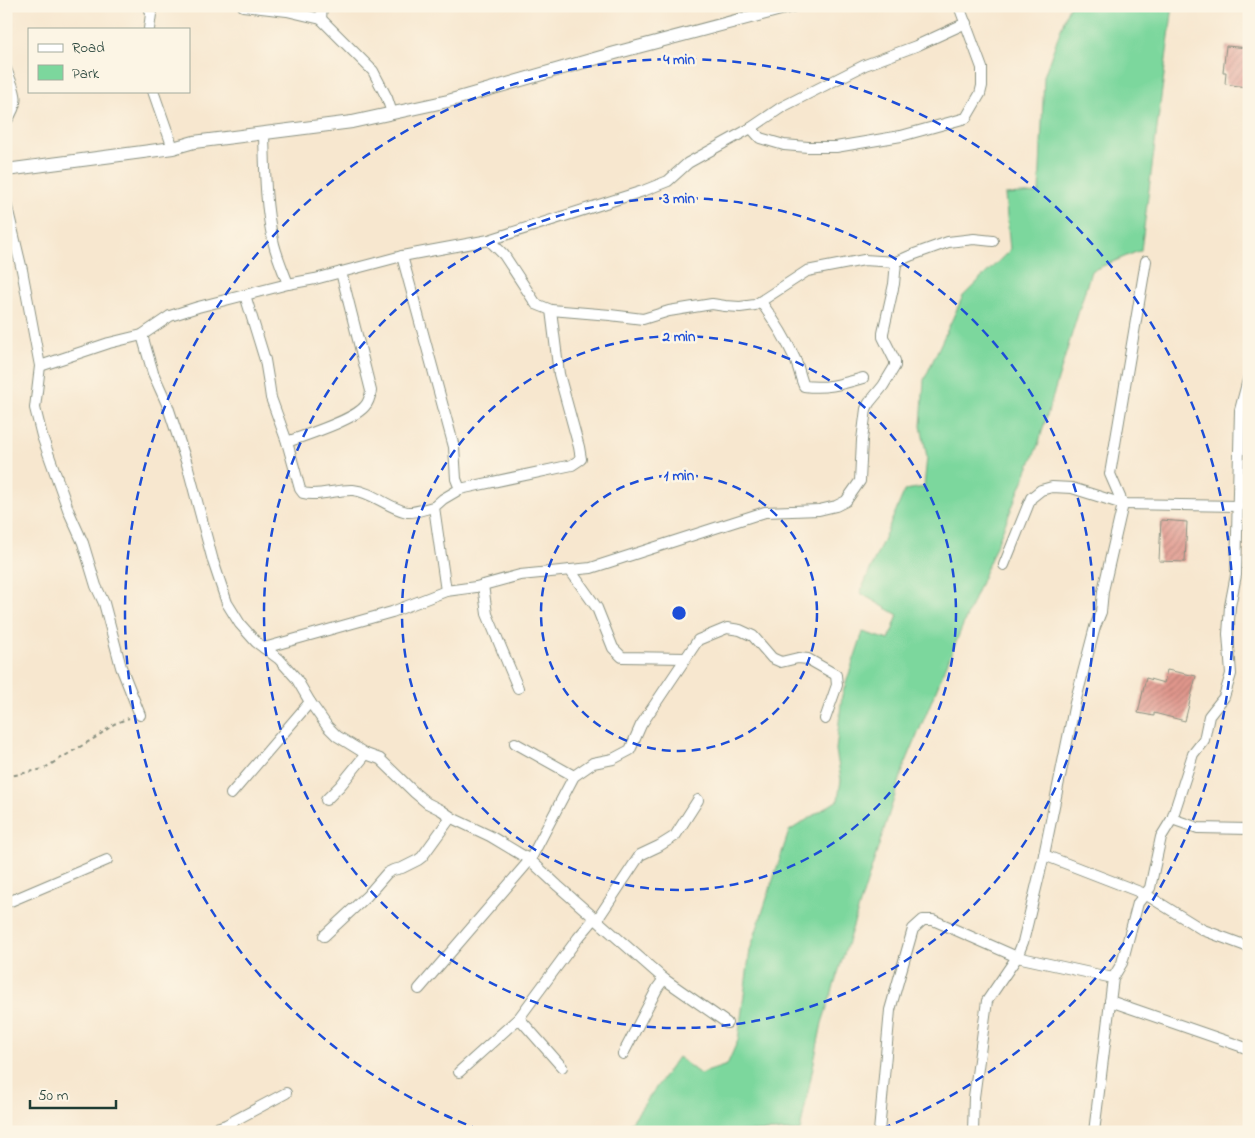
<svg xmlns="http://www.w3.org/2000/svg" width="1255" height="1138" font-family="'Indie Flower',sans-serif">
  <defs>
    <pattern id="building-hatch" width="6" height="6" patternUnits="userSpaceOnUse" patternTransform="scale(1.25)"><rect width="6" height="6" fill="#e0968c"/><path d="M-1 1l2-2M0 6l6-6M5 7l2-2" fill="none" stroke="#b57c73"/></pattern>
  </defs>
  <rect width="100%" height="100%" fill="#fcf5e5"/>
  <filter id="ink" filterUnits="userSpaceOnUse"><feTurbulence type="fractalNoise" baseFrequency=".02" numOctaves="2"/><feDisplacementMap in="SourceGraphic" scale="10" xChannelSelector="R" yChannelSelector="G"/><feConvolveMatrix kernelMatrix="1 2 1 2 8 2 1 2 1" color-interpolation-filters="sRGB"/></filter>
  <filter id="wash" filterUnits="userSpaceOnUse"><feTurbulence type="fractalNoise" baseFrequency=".0096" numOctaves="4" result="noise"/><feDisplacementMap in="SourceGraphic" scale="20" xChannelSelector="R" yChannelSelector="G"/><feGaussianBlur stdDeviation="1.12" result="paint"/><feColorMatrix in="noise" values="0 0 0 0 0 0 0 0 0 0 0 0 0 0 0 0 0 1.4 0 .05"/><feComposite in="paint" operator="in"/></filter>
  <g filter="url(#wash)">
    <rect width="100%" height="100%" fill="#f7e7cf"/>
    <!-- green -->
    <path fill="#7cd79d" stroke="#4e8a68" d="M1069,6H1173L1141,250L1091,271L1038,445L904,767L822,1023L800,1131L618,1132L630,1124L678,1057L700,1074L727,1065L738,1040L750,950L789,831L838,800L841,780L836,750L842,695L863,632L889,640L898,615L860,593L905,490L924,487L927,457L921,426L924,380L963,296L1010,250L1005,195L1039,193L1044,76Z"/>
    <g id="blocks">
      <!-- building -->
      <g fill="url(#building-hatch)">
        <path d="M1226,46L1249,48L1246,87L1225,84L1226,72H1223Z"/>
        <path d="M1161,520L1187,522L1185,562L1159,561Z"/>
        <path d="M1167,670L1196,676L1185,721L1154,713V716L1138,713L1146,678L1164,683Z"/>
      </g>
    </g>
  </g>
  <g filter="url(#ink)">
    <use href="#blocks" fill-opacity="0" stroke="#8b9282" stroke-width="1"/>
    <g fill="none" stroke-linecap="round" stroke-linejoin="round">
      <!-- minor casing -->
      <g stroke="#8b9282" stroke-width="12">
        <g id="minor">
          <path d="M243,6L287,11L321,19L373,71L387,98L392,113"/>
          <path d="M321,19L322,6"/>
          <path d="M149,29L151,14L149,6"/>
          <path d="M6,69C15,93 22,98 6,122"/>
          <path d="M153,91L173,148"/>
          <path d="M751,128L760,138L784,145L808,147H836L901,136L966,118L980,94L982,86V68L959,6"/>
          <path d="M6,203L22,270L40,366L35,408L42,436L69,512L83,543L96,586L104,603L121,667L140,715"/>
          <path d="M489,240L504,255L536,304L551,310L610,315L643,319L669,311L712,304L725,306L740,307L755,305L807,271L864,260L896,262L912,255L948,242L974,239L993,241"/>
          <path d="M402,256L454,447L456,479L460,489L443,499L434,507L446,591L476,587L520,575L591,568L765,512L819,510L836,506L846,501L860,481L862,440L866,409L869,403L883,386L895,366V361L883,337V333L894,284L896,262"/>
          <path d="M288,284L315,279L402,256L489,240L643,191L668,181L688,163L751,128L782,107L865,65L916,46L966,23"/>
          <path d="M245,295L265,360L269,384L271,398L287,442L300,489L303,493C318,497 337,489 353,490C373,492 388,508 407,512C415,513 427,508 434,507"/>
          <path d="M761,302C774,320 786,339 795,359C799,368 800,377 804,386C826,389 842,384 863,378"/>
          <path d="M142,335L153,373L167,404L187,464L213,561L227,603L240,624L256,642L279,659L296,678L310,702L327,726L337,736L366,754L380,759L415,793L427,803L441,810L454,819L490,836L530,860L558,886L664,979L658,987L623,1054"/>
          <path d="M40,366L109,343L142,335L170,316L198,307L288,284C283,270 276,255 273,240C265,205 265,169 264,134"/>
          <path d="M287,442C306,435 354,420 365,406C369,402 370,397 371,391L341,272"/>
          <path d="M460,489L572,465L581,459L579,447L559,374L551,310"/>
          <path d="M1004,565L1031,498L1041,490L1052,487L1072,488L1123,504L1238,506"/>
          <path d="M570,570L597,608L613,648L622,657L686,658"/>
          <path d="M483,585L487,614L518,688"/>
          <path d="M264,648L392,612L446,591"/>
          <path d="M515,743L574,776"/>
          <path d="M231,794L310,702"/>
          <path d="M326,800L340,786L366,754"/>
          <path d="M1172,819L1198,828L1249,829"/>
          <path d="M1044,855L1145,894L1203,930L1249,947"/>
          <path d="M6,903L107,860"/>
          <path d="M597,920L640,855L659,846L675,836L698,800"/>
          <path d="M324,936L367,896L387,873L393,870L402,868L418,860L422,857L451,817"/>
          <path d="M664,979L727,1023"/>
          <path d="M419,989L530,860L574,776L593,763L613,759L630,750L641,725L698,640L727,628L740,630L753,636L772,658L781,662L798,658L808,659L836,675L837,685L825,719"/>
          <path d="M1110,1001L1249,1049"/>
          <path d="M519,1018L562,1067"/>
          <path d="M459,1072L519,1018L578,938L595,918"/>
          <path d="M205,1132L226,1125L286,1093"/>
          <path d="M879,1132L890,1010L913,929L923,920H933L1017,957L1113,978"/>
          <path d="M973,1132L974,1097L987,1001L1017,957L1023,942L1044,855L1075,703L1095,627L1101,612L1103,591L1123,504L1110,474L1146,261"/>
          <path d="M1094,1132L1113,978L1122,963L1138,903L1150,888L1161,837L1172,819L1193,754L1204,740L1209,716L1224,697L1231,674L1228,634L1230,606L1236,575L1240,410L1249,376"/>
        </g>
      </g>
      <!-- tertiary casing -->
      <g stroke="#8b9282" stroke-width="14">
        <path id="tertiary" d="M6,170L173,148L194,142L352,122L448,101L615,53L792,6"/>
      </g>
      <!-- path -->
      <path stroke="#8b9282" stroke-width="2" stroke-dasharray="4 4" stroke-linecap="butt" d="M6,777L43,769L98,736L114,724L129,718"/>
      <!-- minor -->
      <use href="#minor" stroke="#fff" stroke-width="10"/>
      <!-- tertiary -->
      <use href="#tertiary" stroke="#fff" stroke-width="12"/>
    </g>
  </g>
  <!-- distance rings -->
  <g fill="none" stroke="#1d4ed8" stroke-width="2.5" stroke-dasharray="9 6">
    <circle cx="679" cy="613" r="138"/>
    <circle cx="679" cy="613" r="277"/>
    <circle cx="679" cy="613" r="415"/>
    <path d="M480 1130A554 554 0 1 1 878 1130"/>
  </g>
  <circle cx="679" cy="613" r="8" fill="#1d4ed8" stroke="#fcf5e5" stroke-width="2.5"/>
  <g font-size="15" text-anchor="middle" font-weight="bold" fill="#1d4ed8" stroke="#fcf5e5" stroke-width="5" stroke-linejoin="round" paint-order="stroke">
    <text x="679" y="64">4 min</text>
    <text x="679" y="203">3 min</text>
    <text x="679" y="341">2 min</text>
    <text x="679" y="480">1 min</text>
  </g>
  <!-- margin -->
  <rect width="1255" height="1138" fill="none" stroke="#fcf5e5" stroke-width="25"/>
  <!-- legend -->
  <rect x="28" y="28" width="162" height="65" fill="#fcf5e5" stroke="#a4ab9e"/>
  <rect x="38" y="44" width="25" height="8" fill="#ffffff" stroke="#a4ab9e"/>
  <text x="72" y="52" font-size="15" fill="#1f3d34">Road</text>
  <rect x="38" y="65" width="25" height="15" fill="#7cd79d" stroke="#a4ab9e"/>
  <text x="72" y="78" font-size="15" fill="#1f3d34">Park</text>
  <!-- scale -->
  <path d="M30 1100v8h86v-8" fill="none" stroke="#1f3d34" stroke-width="2.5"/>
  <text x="38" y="1100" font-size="15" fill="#1f3d34" stroke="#fcf5e5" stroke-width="4" paint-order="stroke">50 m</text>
</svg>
